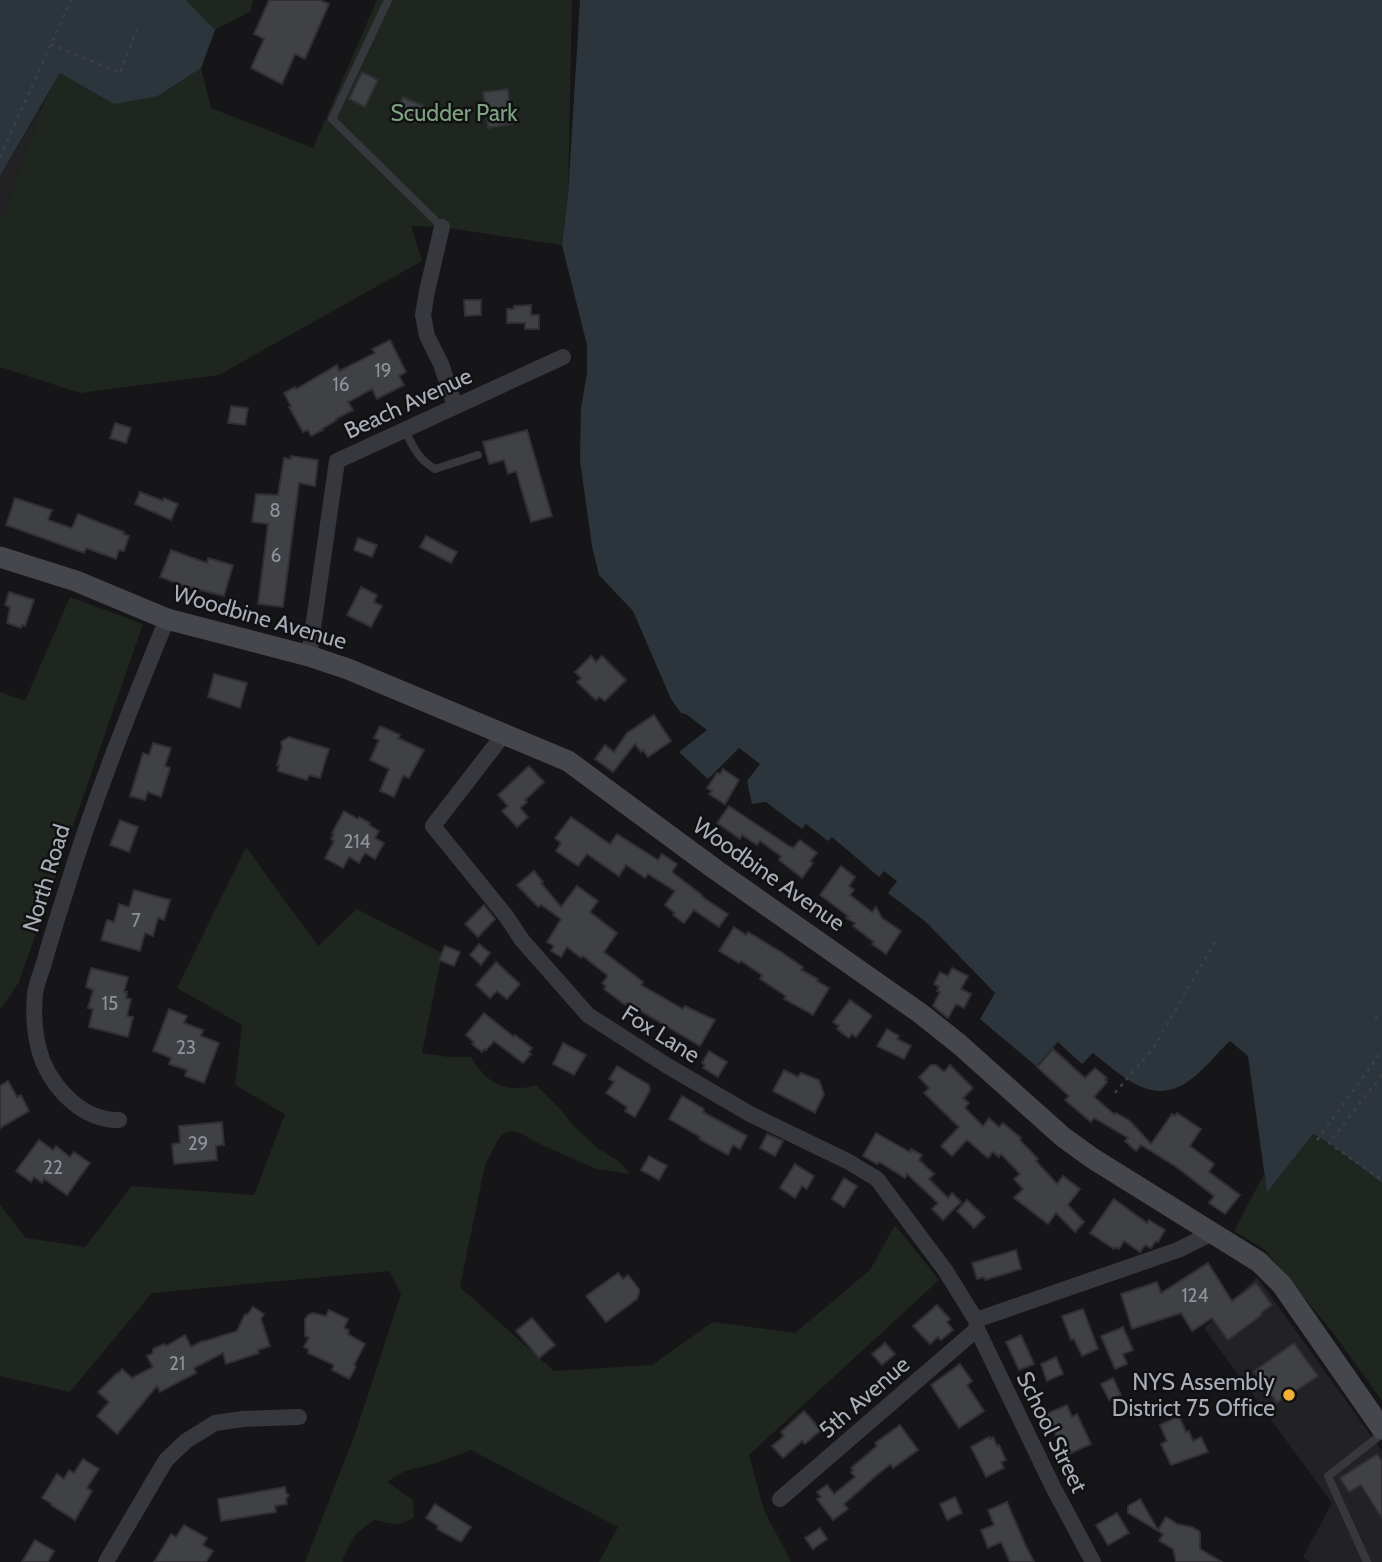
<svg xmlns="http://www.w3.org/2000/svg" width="1382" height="1562" font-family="Cabin,sans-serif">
  <rect width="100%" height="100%" fill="#161618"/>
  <!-- built -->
  <g fill="#222225">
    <path d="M43,104L0,222V176Z"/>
    <path d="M1257,1277L1382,1451V1562H1310L1303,1557L1332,1503L1204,1328Z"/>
  </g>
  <!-- green -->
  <g fill="#1e261f">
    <path d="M186,0H253L251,11L215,30Z"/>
    <path d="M377,0H572L568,196L562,245L442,227L411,226L422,261L219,375L80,393L0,367V222L43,104L60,73L158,96L201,68L211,108L313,148Z"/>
    <path d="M70,597L143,624L19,982L0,1010V692L25,701Z"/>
    <path d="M246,847L318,946L357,909L442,953L422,1053L449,1057H471C487,1084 505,1094 536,1085L560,1109L574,1126L596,1147L620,1162L630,1174L596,1169L540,1144L520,1133L510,1131L502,1135L498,1140L485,1165L460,1287L554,1371L652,1365L713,1322L795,1333L870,1270L895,1225L939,1280L749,1455L764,1510L791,1562H599L618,1527L471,1450L437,1463L405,1471L387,1482L413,1500L414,1518L398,1525L374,1520L356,1534L342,1559L343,1562H305L354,1437L401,1294L389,1271L152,1293L70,1392L0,1376V1205L26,1238L85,1247L132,1186L254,1195L285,1114L235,1085L242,1025L177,988Z"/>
    <path d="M1312,1134L1329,1143L1382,1183V1401L1334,1334L1264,1249L1234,1231L1264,1174L1267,1191Z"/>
  </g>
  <!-- water -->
  <g fill="#2c353c">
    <path d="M0,0H186L215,30L201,68L158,96L114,104L60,73L0,176Z"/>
    <path d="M580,0H1382V1183L1329,1143L1313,1134L1267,1192L1248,1056L1230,1041C1217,1053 1205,1069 1190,1080C1152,1108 1123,1076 1093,1053L1082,1064L1058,1042L1036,1066L980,1019L995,993L926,922L888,893L897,881L884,871L879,877L832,837L828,841L806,824L802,829L766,802L752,804L747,781L760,764L739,748L708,779L679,752L707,730L686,714L681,713L671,699L633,611L599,575L592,546L580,460L581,409L587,373V345L562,245L568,196Z"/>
  </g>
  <!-- building -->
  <g fill="#404145" stroke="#303034" stroke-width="2">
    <path d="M269,0H320L329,4L305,59L295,54L282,84L251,68L264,39L254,34Z"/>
    <path d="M362,72L378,80L365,107L349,99Z"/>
    <path d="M508,89L512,124L488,128L483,92Z"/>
    <path d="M403,97L424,106L416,123L395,113Z"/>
    <path d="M464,300H481V315L465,316Z"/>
    <path d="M531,305V315H539V329H525V323H507V309H514V306Z"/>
    <path d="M390,340L406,372L399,376L404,385L377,399L372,389L348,402L353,410L336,419L337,420L322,429L323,430L311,436L308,430L303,432L289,407L291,406L284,393L295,387L296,389L337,365L339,371L375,353L372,349Z"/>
    <path d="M231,406L248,408L245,425L228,423Z"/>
    <path d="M115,423L131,428L126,443L110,438Z"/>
    <path d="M527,430L552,516L531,522L516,471L508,474L504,460L489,464L483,442Z"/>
    <path d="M291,456L318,460L315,486L299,483L283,607L258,604L268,524L252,522L256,494L278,495L284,458L291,459Z"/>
    <path d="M140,492L163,501L164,498L178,504L171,520L135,504Z"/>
    <path d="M15,498L52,510L48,520L72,528L78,514L124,532L123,534L129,536L124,551L119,550L116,559L86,548L84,553L6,525Z"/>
    <path d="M426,536L457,552L451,563L420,547Z"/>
    <path d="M358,538L377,545L372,557L354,550Z"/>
    <path d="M171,550L207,563L208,558L233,565L224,596L184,586L160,577Z"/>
    <path d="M361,587L377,595L374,602L382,606L371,627L347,615Z"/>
    <path d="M9,592L34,600L25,626L22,625L21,628L7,623L10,607L5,605Z"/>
    <path d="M591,656L596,662L602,656L626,680L605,701L599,697L596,700L577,682L581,678L575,672Z"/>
    <path d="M214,674L247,683L240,708L208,697Z"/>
    <path d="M654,715L671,741L648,757L643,750L641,752L635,744L613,772L595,759L605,745L614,752L627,733Z"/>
    <path d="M380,726L400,735L398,738L424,750L409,778L403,776L394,797L380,791L389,769L370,760L379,740L374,738Z"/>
    <path d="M289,737L329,749L320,778L309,775L307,780L278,771L279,765H277L282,747L281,742Z"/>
    <path d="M153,743L171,748L165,766L170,768L161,797L148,792L145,800L130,796L143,753L149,755Z"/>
    <path d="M529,766L544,782L525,800L527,802L520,808L528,817L517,827L502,811L508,806L498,795Z"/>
    <path d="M723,769L739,780L725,804L709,794L712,791L707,788L717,773L720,774Z"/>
    <path d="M729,806L789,846L793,848L800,840L817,853L810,861L813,863L802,878L779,860L781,856L760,841L757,845L742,835L740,839L717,823Z"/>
    <path d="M344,811L358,819L359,817L370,823L369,825L379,831L375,838L384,843L375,859L365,853L359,863L349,857L343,868L325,858L334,841L331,839L334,834L332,833Z"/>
    <path d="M571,817L610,844L617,834L658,860L662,854L677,864L672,872L702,895L701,896L728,914L719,927L694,910L684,923L673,915L675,913L665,905L675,891L648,874L645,878L626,865L619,876L587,854L578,866L556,851L561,843L555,838Z"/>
    <path d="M120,820L138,827L129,852L110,845Z"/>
    <path d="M841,866L855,877L849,886L854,890L850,895L872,912L876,907L882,918L901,931L886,954L872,944L874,942L853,926L855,923L846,918L848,916L820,895Z"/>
    <path d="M534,871L543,882L541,883L561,907L577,886L598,901L590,912L617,933L604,952L643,982L641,985L683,1009L685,1006L715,1020L700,1046L627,1003L625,1005L604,989L606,986L602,983L608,976L583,956L581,958L567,947L561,957L551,951L554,946L547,942L561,919L541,905L538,907L517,885Z"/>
    <path d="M134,890L170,900L164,920L158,918L153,936L145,933L140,951L101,940L107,920L114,922L119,904L129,907Z"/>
    <path d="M484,905L495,919L478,937L465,924Z"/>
    <path d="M734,927L746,935L748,932L781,952L803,967L801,970L818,979L817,981L829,988L813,1015L784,999L786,996L760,979L762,975L741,961L739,963L719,951Z"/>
    <path d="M479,944L490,953L481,965L470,955Z"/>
    <path d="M445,946L460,952L454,966L439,960Z"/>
    <path d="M496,962L520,984L507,999L497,991L490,998L476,985Z"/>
    <path d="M91,968L128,977L124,992H127L126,998L131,999L127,1016L133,1017L128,1037L89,1027L93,1009L88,1008L93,990L86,987Z"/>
    <path d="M952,968L968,976L961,989L971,994L964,1008L956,1004L948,1018L933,1006L940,992L937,991L939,987L934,984L940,972L948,976Z"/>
    <path d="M850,1000L872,1016L856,1037L852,1034L849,1038L837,1029L839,1026L833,1022Z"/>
    <path d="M169,1009L187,1016L184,1023L203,1030L201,1036L219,1043L204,1083L185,1076L187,1070L169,1064L171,1058L153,1051Z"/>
    <path d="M484,1013L514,1037L515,1035L532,1048L529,1052L531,1054L523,1063L494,1041L486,1050L484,1049L482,1052L472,1044L474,1042L466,1035Z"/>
    <path d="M887,1029L899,1036L897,1039L911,1046L904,1059L877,1046Z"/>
    <path d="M563,1043L586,1055L574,1075L553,1064Z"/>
    <path d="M1053,1049L1085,1078L1095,1068L1107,1078L1105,1080L1107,1082L1094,1097L1115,1115L1116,1113L1130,1121L1151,1144L1172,1114L1175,1116L1177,1113L1201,1129L1190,1146L1214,1164L1209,1172L1240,1195L1225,1214L1209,1203L1214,1196L1175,1166L1141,1145L1136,1151L1125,1141L1128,1138L1094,1118L1091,1122L1065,1100L1069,1096L1037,1067Z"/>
    <path d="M709,1051L727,1062L718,1077L703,1068L705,1065L702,1063Z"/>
    <path d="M931,1065H936L944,1072L950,1065L973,1088L963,1098L969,1103L965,1108L983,1126L989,1118L999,1127L1003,1123L1021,1138L1020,1140L1038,1159L1036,1161L1057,1184L1063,1176L1080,1189L1068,1205L1084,1222L1075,1232L1056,1213L1048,1224L1014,1198L1023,1189L1014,1179L1020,1174L1001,1154L999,1157L993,1152L988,1158L967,1140L952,1156L941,1146L959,1127L924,1093L929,1088L919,1077Z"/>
    <path d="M617,1066L649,1085L650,1090L635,1117L625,1111L627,1107L606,1093L614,1082L609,1079Z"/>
    <path d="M784,1070L798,1077L801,1073L819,1080L824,1094L815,1113L773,1091Z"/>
    <path d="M8,1081L17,1097L21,1095L29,1111L0,1128V1086Z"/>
    <path d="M682,1096L704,1109L703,1112L747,1136L740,1149L733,1145L728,1155L699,1139L700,1137L669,1119Z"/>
    <path d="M222,1122L224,1145L216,1146L217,1160L174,1164L172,1144L180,1143L179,1126Z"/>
    <path d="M876,1133L910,1152L911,1149L922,1155L919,1160L934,1174L929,1179L948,1198L952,1193L961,1202L943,1220L932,1209L938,1203L907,1174L905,1178L879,1162L877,1164L863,1156Z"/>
    <path d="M767,1134L783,1141L775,1156L760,1148Z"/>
    <path d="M39,1140L53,1150L56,1146L70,1157L74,1152L90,1163L67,1195L44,1179L42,1183L34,1177L31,1182L16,1171Z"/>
    <path d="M649,1156L667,1166L659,1180L641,1170Z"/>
    <path d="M795,1164L814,1176L807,1189L802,1186L795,1198L780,1188Z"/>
    <path d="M844,1178L857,1186L844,1207L832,1199Z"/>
    <path d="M1114,1199L1147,1223L1149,1220L1165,1230L1158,1242L1156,1241L1151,1248L1145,1245L1140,1252L1124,1241L1119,1249L1116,1247L1114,1249L1090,1233Z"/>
    <path d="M967,1200L985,1217L974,1228L957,1211Z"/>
    <path d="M1016,1250L1021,1269L985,1280L984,1277L977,1279L972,1263Z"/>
    <path d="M1208,1263L1232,1301L1256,1283L1272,1305L1261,1313L1262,1315L1228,1340L1212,1318L1192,1331L1181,1313L1132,1329L1121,1294L1157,1282L1161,1293Z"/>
    <path d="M618,1273L623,1279L628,1275L639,1289V1293L637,1299L606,1322L586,1296Z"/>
    <path d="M937,1305L950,1319L947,1322L953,1330L941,1340L938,1337L930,1344L913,1326Z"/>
    <path d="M253,1307L264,1314L261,1319L270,1346L258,1350L259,1353L226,1364L223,1353L194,1368L196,1373L160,1392L157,1386L117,1434L97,1416L109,1402L98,1392L117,1373L118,1374L122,1369L132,1378L153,1367L147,1356L153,1353V1349L164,1344L166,1346L185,1335L191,1347L202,1341V1342L237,1331L245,1314L247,1315Z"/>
    <path d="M1083,1309L1098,1349L1082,1356L1074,1339L1071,1340L1062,1316Z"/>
    <path d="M329,1310L348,1319L344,1328L349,1330L348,1334L365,1344L354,1365L356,1367L349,1379L332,1370L334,1365L308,1353L309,1350L304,1347L309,1338L305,1336V1319L308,1315L313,1313L326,1316Z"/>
    <path d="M532,1318L555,1345L539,1358L516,1331Z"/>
    <path d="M1123,1327L1133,1350L1123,1354L1127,1364L1115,1369L1101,1336Z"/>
    <path d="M1021,1335L1034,1364L1019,1370L1006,1342Z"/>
    <path d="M885,1343L895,1354L882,1365L872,1354Z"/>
    <path d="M1294,1343L1318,1376L1286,1398L1285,1397L1277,1403L1254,1371Z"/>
    <path d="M1056,1357L1063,1374L1047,1381L1041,1364Z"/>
    <path d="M960,1364L972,1381L967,1385L984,1411L959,1428L931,1385Z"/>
    <path d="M1113,1378L1121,1395L1109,1400L1101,1384Z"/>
    <path d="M1067,1405L1072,1417L1077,1414L1091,1444L1065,1456L1046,1414Z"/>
    <path d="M804,1411L821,1430L805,1444L802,1441L783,1458L772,1446L784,1436L781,1432Z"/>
    <path d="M1179,1416L1186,1432L1189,1431L1193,1441L1201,1437L1208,1452L1171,1465L1161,1444L1167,1441L1160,1425Z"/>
    <path d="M900,1425L918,1450L893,1468L891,1464L878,1474L844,1504L848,1509L833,1520L817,1499L821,1497L817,1492L827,1485L834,1494L855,1477L851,1472L853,1470L851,1468L877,1446L875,1443Z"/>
    <path d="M989,1437L990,1439L993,1437L997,1446L999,1445L1006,1460L1001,1462L1004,1468L986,1477L971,1447Z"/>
    <path d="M1377,1454L1382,1461V1518L1361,1485L1349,1492L1340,1478Z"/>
    <path d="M83,1459L99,1469L87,1488L92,1491L75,1520L51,1505L52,1504L42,1498L57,1474L64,1479L69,1470L74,1473Z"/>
    <path d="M285,1487L286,1493L289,1495L286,1499L287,1504L275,1506L276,1512L221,1521L218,1499Z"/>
    <path d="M955,1497L962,1513L947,1520L940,1504Z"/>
    <path d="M1140,1499L1158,1530L1166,1517L1177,1524L1192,1527L1200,1532V1549L1222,1562H1176L1173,1549L1159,1541L1163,1534L1128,1513V1506Z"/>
    <path d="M1007,1502L1025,1544L1034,1562H1010L1001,1542L988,1548L981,1530L994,1525L988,1510Z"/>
    <path d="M435,1504L471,1527L461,1542L437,1529L438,1526L426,1518Z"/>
    <path d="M1117,1513L1129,1533L1108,1545L1096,1525Z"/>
    <path d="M184,1525L207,1538L203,1545L213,1551L206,1562H154L171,1534L176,1537Z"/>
    <path d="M820,1528L827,1539L813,1549L805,1538Z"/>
    <path d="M35,1540L54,1551L48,1562H22Z"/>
  </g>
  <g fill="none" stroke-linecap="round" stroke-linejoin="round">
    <!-- path -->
    <g stroke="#3d3f44" stroke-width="2.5" stroke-dasharray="3.5 5" stroke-linecap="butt">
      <path d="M51,44L120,73L137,29"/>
      <path d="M0,157L71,0"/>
      <path d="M1375,1017L1382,1022"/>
      <path d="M1382,1075L1329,1143L1382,1180"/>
      <path d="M1115,1093L1154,1047L1216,940"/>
      <path d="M1317,1140L1382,1051"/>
    </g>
    <!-- lane -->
    <g stroke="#37383d" stroke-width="8">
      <path d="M388,0L332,119L442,227"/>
      <path d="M405,430C413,447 418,459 435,469L478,455"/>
      <path d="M1367,1562L1328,1476L1382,1434"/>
    </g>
    <!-- street -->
    <g stroke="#37383d" stroke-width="16">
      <path d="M442,227L427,291L423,315L427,336L441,364L455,406"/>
      <path d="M309,656L337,461L563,357"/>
      <path d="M504,734L433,826L506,916L522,940L588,1015L666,1065L750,1114L849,1162L877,1179L945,1270L976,1320L977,1329L1053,1487L1093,1562"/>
      <path d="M119,1120C85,1121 56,1092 43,1062C35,1041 33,1016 35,994C36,984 41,973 44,963C50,941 57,919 64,897C93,801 129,712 167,619"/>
      <path d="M976,1320L1178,1250L1212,1233"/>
      <path d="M780,1499L977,1329"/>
      <path d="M106,1562L166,1460L186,1441L215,1423L243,1419L299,1417"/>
    </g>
    <!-- secondary -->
    <path stroke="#45474d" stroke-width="21" d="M0,557L76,581L167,619L309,656L348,669L568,761L716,870L920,1013L959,1044L1063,1137L1092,1158L1259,1262L1282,1285L1382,1429"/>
  </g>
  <!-- markers -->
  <circle fill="#f2b134" stroke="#111113" stroke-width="2.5" cx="1289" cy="1395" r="7"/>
  <g text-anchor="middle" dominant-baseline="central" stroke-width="5" stroke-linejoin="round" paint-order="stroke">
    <!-- number labels -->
    <g font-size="19" fill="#8e929b">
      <text x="383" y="370">19</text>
      <text x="341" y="384">16</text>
      <text x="275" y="510">8</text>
      <text x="276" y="555">6</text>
      <text x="357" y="841">214</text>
      <text x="136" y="920">7</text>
      <text x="110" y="1003">15</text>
      <text x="186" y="1047">23</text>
      <text x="198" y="1143">29</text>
      <text x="53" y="1167">22</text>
      <text x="1195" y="1295">124</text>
      <text x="177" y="1363">21</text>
    </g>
    <!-- park labels -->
    <g font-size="23" fill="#7fa381" stroke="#111113">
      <text x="454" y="113">Scudder Park</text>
    </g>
    <!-- street labels -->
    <g font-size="23" fill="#a8adb8" stroke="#111113">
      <text transform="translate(408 403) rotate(-25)">Beach Avenue</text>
      <text transform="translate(260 617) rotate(16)">Woodbine Avenue</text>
      <text transform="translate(769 874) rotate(35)">Woodbine Avenue</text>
      <text transform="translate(46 878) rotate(-73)">North Road</text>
      <text transform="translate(661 1034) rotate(32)">Fox Lane</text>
      <text transform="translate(864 1397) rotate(-41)">5th Avenue</text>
      <text transform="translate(1052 1432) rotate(64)">School Street</text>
    </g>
    <!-- poi labels -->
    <g font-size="23" fill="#a8adb8" stroke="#111113" text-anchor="end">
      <text x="1275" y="1382">NYS Assembly<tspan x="1275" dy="26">District 75 Office</tspan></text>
    </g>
  </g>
</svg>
